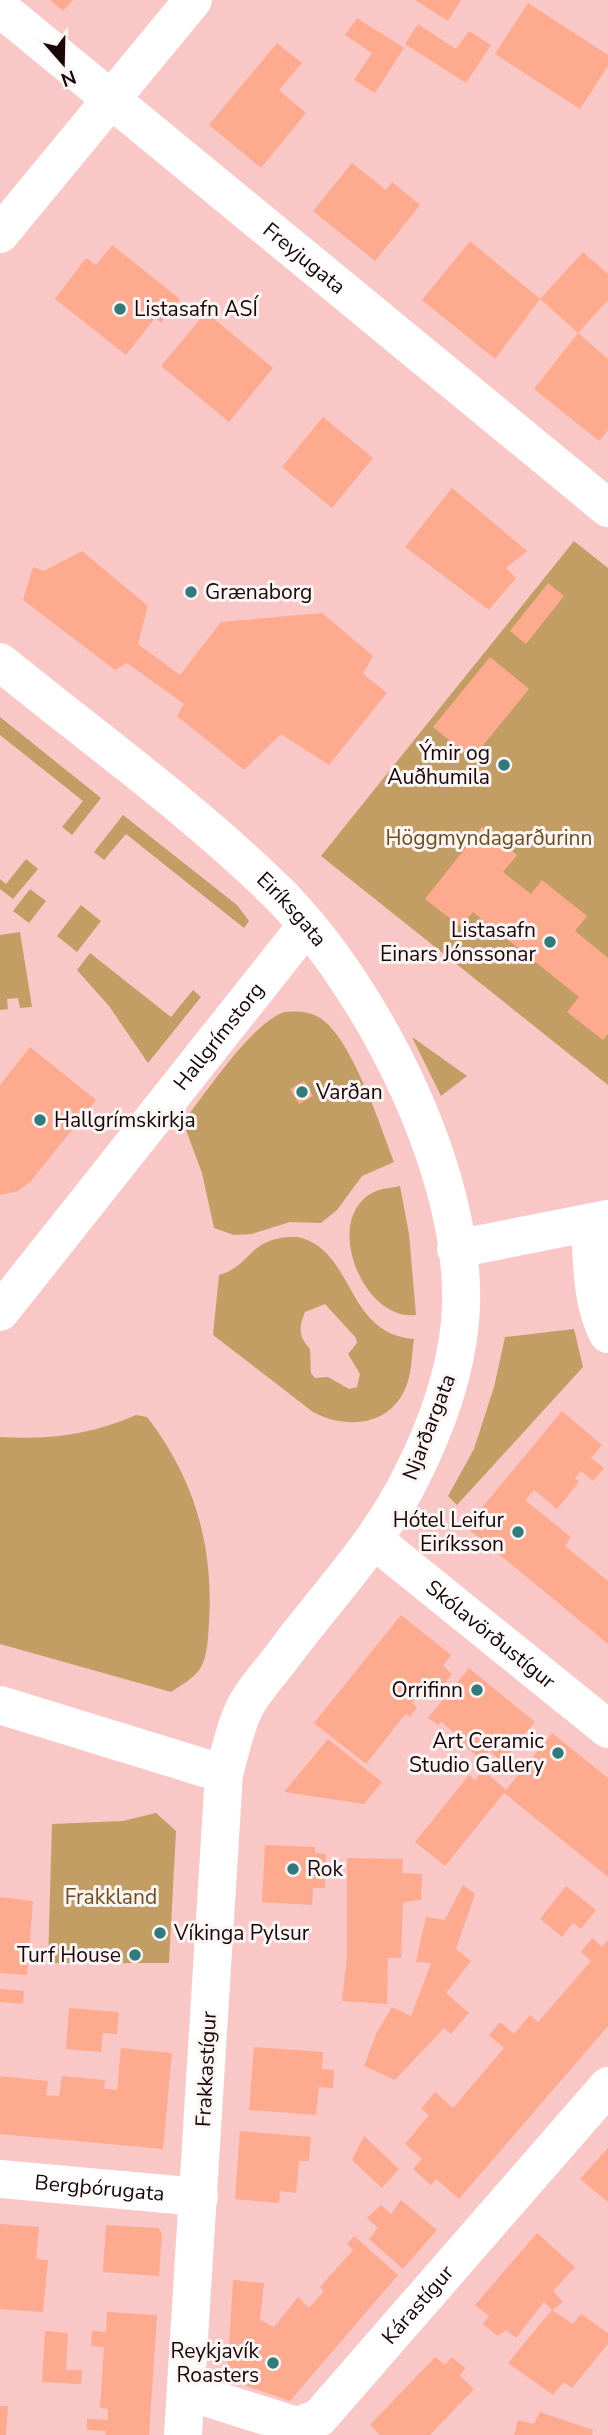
<svg xmlns="http://www.w3.org/2000/svg" width="608" height="2435" font-family="'Nunito Sans',sans-serif">
  <rect width="100%" height="100%" fill="#fac7c7"/>
  <!-- green -->
  <g fill="#c29e64" fill-rule="evenodd">
    <path d="M574,541L608,568V1085L321,856Z"/>
    <path d="M0,717L101,798L72,835L62,827L83,801L0,735Z"/>
    <path d="M123,815L237,905L249,921L244,928L126,834L104,860L94,852Z"/>
    <path d="M26,859L38,869L13,899L0,889V879L6,884Z"/>
    <path d="M30,889L46,901L29,923L13,911Z"/>
    <path d="M81,905L101,921L77,952L57,936Z"/>
    <path d="M20,932L32,1007L20,1008L18,998L7,999L8,1009L0,1010V935Z"/>
    <path d="M90,953L171,1017L193,990L201,997L148,1063L109,1006L77,970Z"/>
    <path d="M284,1012C297,1011 309,1011 320,1018C351,1037 381,1127 394,1162L362,1176L337,1210L321,1223L290,1222L252,1234L234,1235L214,1228L202,1173L183,1122C206,1093 251,1024 284,1012Z"/>
    <path d="M412,1037L467,1076L441,1096Z"/>
    <path d="M400,1186L409,1234L416,1315C363,1322 321,1218 374,1192C382,1188 392,1188 400,1186Z"/>
    <path d="M298,1237C355,1250 345,1334 414,1339C412,1352 412,1365 409,1377C398,1424 351,1432 313,1412L213,1335L219,1275C253,1266 247,1236 298,1237ZM325,1304L356,1338L357,1343L348,1354L360,1374L357,1387L349,1389L328,1377L315,1378L311,1373L310,1349C298,1336 299,1327 305,1312Z"/>
    <path d="M574,1329L583,1367L457,1505L448,1496L474,1449L494,1387L505,1337Z"/>
    <path d="M136,1415L147,1417C194,1477 214,1547 209,1622C208,1636 208,1656 200,1669C193,1679 181,1685 171,1692L0,1644V1437C49,1440 90,1435 136,1415Z"/>
    <path d="M156,1813L176,1831L169,1963H48L52,1824L123,1821Z"/>
  </g>
  <!-- building -->
  <g fill="#fdaa8f">
    <path d="M50,0H73L63,11Z"/>
    <path d="M415,0H461L448,21Z"/>
    <path d="M528,3L608,55V66L580,109L495,54Z"/>
    <path d="M357,18L404,48L375,93L354,80L372,53L345,35Z"/>
    <path d="M418,24L456,49L469,31L491,45L466,83L405,44Z"/>
    <path d="M277,43L302,63L279,90L306,113L261,168L209,125Z"/>
    <path d="M352,163L386,190L392,182L420,205L375,261L313,211Z"/>
    <path d="M470,241L540,299L583,252L608,274V300L578,333L540,299L495,359L422,300Z"/>
    <path d="M112,245L180,299L161,323L155,318L126,355L55,299L86,258L96,265Z"/>
    <path d="M206,312L273,368L229,422L161,366Z"/>
    <path d="M578,333L608,359V430L599,441L534,389Z"/>
    <path d="M323,417L373,458L332,508L282,467Z"/>
    <path d="M452,488L527,551L506,568L516,578L489,610L405,547Z"/>
    <path d="M82,551L148,606L138,644L180,675L221,622L322,613L373,656L363,674L387,693L329,765L281,734L244,770L177,716L184,704L127,663L115,670L23,600L33,567L44,571Z"/>
    <path d="M548,583L564,596L526,644L510,631Z"/>
    <path d="M490,657L529,689L472,759L433,727Z"/>
    <path d="M482,827L517,855L503,872L531,894L542,880L587,916L575,931L608,958V1034L603,1040L567,1012L579,997L473,912L461,927L425,899Z"/>
    <path d="M30,1047L96,1100L31,1181L18,1191L0,1195V1085Z"/>
    <path d="M304,1081L313,1096L299,1104L290,1089Z"/>
    <path d="M562,1411L602,1445L591,1458L604,1468L593,1481L581,1471L575,1478L579,1482L557,1509L534,1490L525,1500L571,1537L565,1546L608,1581V1644L466,1527Z"/>
    <path d="M401,1615L451,1655L443,1666L452,1674L434,1697L423,1689L412,1703L417,1707L410,1717L406,1713L366,1764L314,1723Z"/>
    <path d="M469,1668L535,1722L502,1762L489,1751L482,1760L453,1736L455,1733L441,1722L438,1725L428,1718Z"/>
    <path d="M552,1733L608,1778V1877L504,1793L445,1866L415,1842L469,1775L475,1780L483,1770L506,1790Z"/>
    <path d="M328,1739L382,1782L364,1804L284,1792Z"/>
    <path d="M265,1845L315,1847V1853L326,1854L325,1888H313L312,1905L262,1902Z"/>
    <path d="M347,1858L403,1859L402,1873L422,1874L421,1900L403,1902L401,1958H388L387,2004L342,2001L347,1958Z"/>
    <path d="M463,1885L475,1894L456,1949L471,1961L446,1993L469,2013L451,2034L444,2028L395,2080L364,2066L377,2032L392,2007L411,2016L431,1963L416,1962L426,1917L445,1920Z"/>
    <path d="M566,1886L596,1910L581,1929L573,1923L562,1937L540,1919Z"/>
    <path d="M0,1897L33,1901L27,1975L0,1973Z"/>
    <path d="M592,1938L602,1947L608,1940V2026L459,2199L436,2179L431,2185L413,2169L422,2159L405,2144L429,2115L421,2109L435,2092L453,2108L504,2048L489,2035L500,2022L514,2034L530,2015L538,2022L591,1961L581,1952Z"/>
    <path d="M0,1989L24,1991L23,2004L0,2002Z"/>
    <path d="M69,2008L119,2012L117,2034L103,2033L101,2052L66,2049Z"/>
    <path d="M254,2047L323,2052L322,2069L334,2070L333,2088L319,2087L316,2115L249,2110Z"/>
    <path d="M121,2048L172,2053L163,2149L0,2134V2076L48,2081L46,2095L59,2096L62,2076L105,2080L104,2089L117,2090Z"/>
    <path d="M240,2131L311,2137L309,2161H299L296,2193L280,2191L279,2203L235,2199Z"/>
    <path d="M364,2136L399,2169L382,2188L352,2160Z"/>
    <path d="M608,2148V2202L580,2179Z"/>
    <path d="M401,2200L437,2230L403,2269L369,2239L378,2228L367,2218L381,2205L391,2214Z"/>
    <path d="M0,2224L39,2227L36,2259L48,2260L43,2312L0,2309Z"/>
    <path d="M106,2225L158,2228L162,2233L159,2276L103,2272Z"/>
    <path d="M537,2233L575,2267L553,2291L563,2302L552,2310L544,2302L516,2338L506,2330L498,2336L483,2324L489,2316L475,2305Z"/>
    <path d="M354,2236L398,2275L290,2401L227,2379L233,2280L264,2283L260,2320L274,2327L298,2297L309,2308L324,2291L320,2287L353,2250L347,2244Z"/>
    <path d="M552,2310L573,2324L581,2314L608,2333V2344L572,2388L564,2382L553,2395L508,2363Z"/>
    <path d="M107,2312L157,2315L149,2435H105L106,2431L87,2430V2419L108,2420V2409L100,2408L104,2347L91,2346L92,2331L106,2332Z"/>
    <path d="M45,2331L68,2333L66,2370H82L81,2384L42,2382Z"/>
    <path d="M435,2357L445,2365L452,2357L465,2368L460,2376L474,2389L430,2435H380L370,2425Z"/>
    <path d="M0,2406H8L6,2435H0Z"/>
    <path d="M540,2412L593,2430L592,2435H514L518,2420L534,2424Z"/>
  </g>
  <g fill="none" stroke-linecap="round" stroke-linejoin="round">
    <!-- minor -->
    <g stroke="#fff" stroke-width="38">
      <path id="s1" d="M0,8L608,508"/>
      <path d="M0,234L193,0"/>
      <path id="s2" d="M0,662C93,738 193,809 278,893C374,989 473,1184 460,1322C455,1375 435,1430 411,1477C379,1543 327,1596 284,1654C271,1672 253,1690 244,1709C234,1730 230,1753 224,1774L183,2435"/>
      <path d="M590,1224C592,1260 591,1302 608,1334"/>
      <path d="M456,1249L608,1219"/>
      <path id="s3" d="M0,1312L307,925"/>
      <path id="s4" d="M374,1540L608,1729"/>
      <path d="M0,1705L224,1774"/>
      <path id="s5" d="M0,2179L199,2197"/>
      <path id="s6" d="M186,2391L297,2426L319,2418L608,2086"/>
    </g>
  </g>
  <!-- markers -->
  <g fill="#317b7d" stroke="#fcf5f5" stroke-width="2.5">
    <circle cx="120" cy="309" r="7"/>
    <circle cx="191" cy="592" r="7"/>
    <circle cx="504" cy="765" r="7"/>
    <circle cx="550" cy="942" r="7"/>
    <circle cx="302" cy="1092" r="7"/>
    <circle cx="40" cy="1120" r="7"/>
    <circle cx="518" cy="1532" r="7"/>
    <circle cx="477" cy="1690" r="7"/>
    <circle cx="558" cy="1753" r="7"/>
    <circle cx="293" cy="1869" r="7"/>
    <circle cx="160" cy="1933" r="7"/>
    <circle cx="135" cy="1955" r="7"/>
    <circle cx="273" cy="2363" r="7"/>
  </g>
  <g text-anchor="middle" dominant-baseline="central" stroke-width="6" stroke-linejoin="round" paint-order="stroke">
    <!-- street labels -->
    <g font-size="21" fill="#190607" stroke="#fcf5f5">
      <text stroke="none"><textPath href="#s1" startOffset="394">Freyjugata</textPath></text>
      <text stroke="none"><textPath href="#s2" startOffset="383">Eiríksgata</textPath></text>
      <text stroke="none"><textPath href="#s3" startOffset="352">Hallgrímstorg</textPath></text>
      <text transform="translate(429 1427) rotate(-69)">Njarðargata</text>
      <text stroke="none"><textPath href="#s4" startOffset="150">Skólavörðustígur</textPath></text>
      <text transform="translate(206 2069) rotate(-87)">Frakkastígur</text>
      <text stroke="none"><textPath href="#s5" startOffset="100">Bergþórugata</textPath></text>
      <text stroke="none"><textPath href="#s6" startOffset="290">Kárastígur</textPath></text>
    </g>
    <!-- poi labels -->
    <g font-size="21" fill="#190607" stroke="#fcf5f5" text-anchor="end">
      <text x="134" y="309" text-anchor="start">Listasafn ASÍ</text>
      <text x="205" y="592" text-anchor="start">Grænaborg</text>
      <text x="490" y="753">Ýmir og<tspan x="490" dy="24">Auðhumila</tspan></text>
      <text x="536" y="930">Listasafn<tspan x="536" dy="24">Einars Jónssonar</tspan></text>
      <text x="316" y="1092" text-anchor="start">Varðan</text>
      <text x="54" y="1120" text-anchor="start">Hallgrímskirkja</text>
      <text x="504" y="1520">Hótel Leifur<tspan x="504" dy="24">Eiríksson</tspan></text>
      <text x="463" y="1690">Orrifinn</text>
      <text x="544" y="1741">Art Ceramic<tspan x="544" dy="24">Studio Gallery</tspan></text>
      <text x="307" y="1869" text-anchor="start">Rok</text>
      <text x="174" y="1933" text-anchor="start">Víkinga Pylsur</text>
      <text x="121" y="1955">Turf House</text>
      <text x="259" y="2351">Reykjavík<tspan x="259" dy="24">Roasters</tspan></text>
    </g>
    <!-- park labels -->
    <g font-size="21" fill="#6c4e16" stroke="#fcf5f5">
      <text x="489" y="838">Höggmyndagarðurinn</text>
      <text x="111" y="1897">Frakkland</text>
    </g>
  </g>
  <!-- north arrow -->
  <g transform="translate(63 63) rotate(160)" stroke="#fcf5f5" stroke-width="5" paint-order="stroke">
  <path d="M0-5L12 26L0 18L-12 26Z" fill="#190607"/>
  <text y="-10" font-size="19" font-weight="bold" text-anchor="middle" fill="#190607">N</text>
  </g>
</svg>
